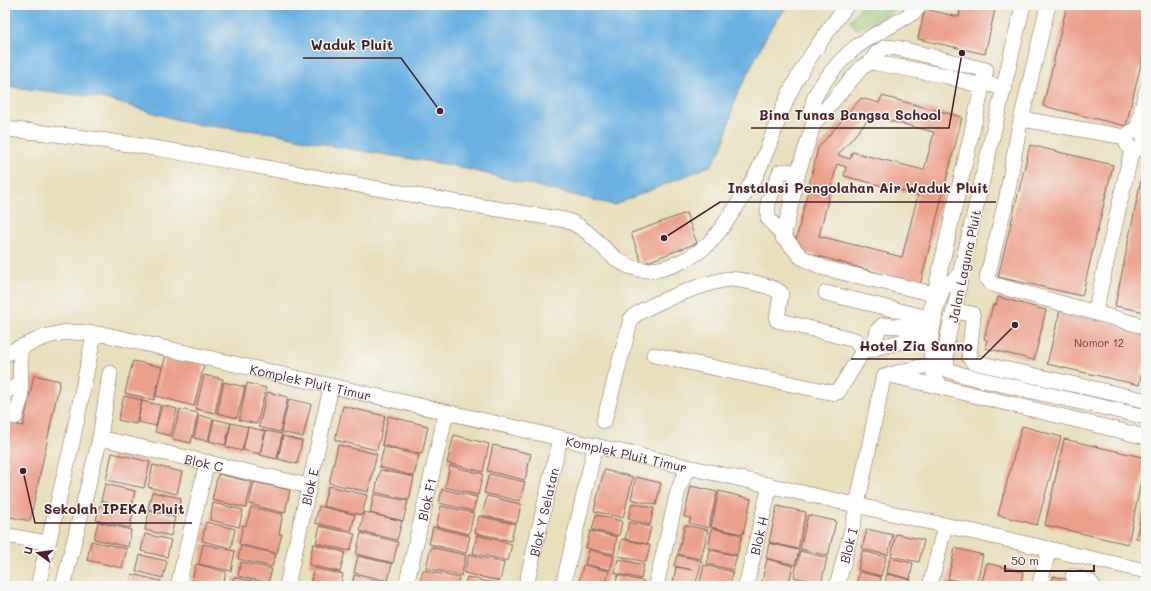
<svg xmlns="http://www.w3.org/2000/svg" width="1151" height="591" font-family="Mali,sans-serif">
  <rect width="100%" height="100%" fill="#f6f6f2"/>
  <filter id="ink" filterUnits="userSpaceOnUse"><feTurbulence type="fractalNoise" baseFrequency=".025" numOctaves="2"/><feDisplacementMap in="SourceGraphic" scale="8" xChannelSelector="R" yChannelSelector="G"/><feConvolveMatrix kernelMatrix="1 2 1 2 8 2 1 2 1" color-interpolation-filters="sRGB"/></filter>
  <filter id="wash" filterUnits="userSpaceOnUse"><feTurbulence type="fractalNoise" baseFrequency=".012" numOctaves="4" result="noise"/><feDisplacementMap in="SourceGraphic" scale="16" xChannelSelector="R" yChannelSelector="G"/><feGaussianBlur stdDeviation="0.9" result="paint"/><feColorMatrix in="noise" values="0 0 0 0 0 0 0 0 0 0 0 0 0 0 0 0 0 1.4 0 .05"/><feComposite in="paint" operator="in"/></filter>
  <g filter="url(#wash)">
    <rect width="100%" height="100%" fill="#e8dfbb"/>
    <!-- green -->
    <path fill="#97c370" stroke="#70714e" d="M862,5H902L882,17L857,30L850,21Z"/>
    <!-- water -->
    <path fill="#6ab1e1" stroke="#5a6886" d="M5,5H788L769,31L736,97L723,145L712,165L614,205L450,165L338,147L274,133L192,124L102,98L5,86Z"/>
    <g id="blocks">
      <!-- building -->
      <g fill="#eba08a" fill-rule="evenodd">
        <path d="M961,5H996L985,54L918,39L925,9L959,17Z"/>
        <path d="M1067,5H1146V43L1126,126L1043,106Z"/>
        <path d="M882,96L962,117L920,285L794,249L818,148L861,98L879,103ZM871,116L934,132L924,170L852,152L850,159L838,155ZM837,164L846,167L844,176L918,195L902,257L819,236Z"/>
        <path d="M1030,145L1113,165L1082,296L998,277Z"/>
        <path d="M1143,170L1146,171V312L1115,306Z"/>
        <path d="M686,213L697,243L642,264L631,233Z"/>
        <path d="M998,297L1046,310L1034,360L985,348L987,340L984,339L993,305H996Z"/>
        <path d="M1060,310L1146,330V354L1139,385L1047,364Z"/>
        <path d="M166,354L204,365L194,406L156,396Z"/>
        <path d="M133,361L162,367L154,400L125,393Z"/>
        <path d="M34,375L60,381L30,521L5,516V422L23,426Z"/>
        <path d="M204,375L223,379L215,413L196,409Z"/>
        <path d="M224,382L245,387L237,418L217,413Z"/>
        <path d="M247,383L266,388L257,424L239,420Z"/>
        <path d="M267,392L288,397L280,432L259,427Z"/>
        <path d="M124,396L142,400L136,424L118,420Z"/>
        <path d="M289,399L311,404L303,437L281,432Z"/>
        <path d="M142,401L160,405L156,426L138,422Z"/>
        <path d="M162,405L177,409L171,436L155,432Z"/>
        <path d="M343,406L385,416L377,450L335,440Z"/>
        <path d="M180,409L198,413L191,443L172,439Z"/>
        <path d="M199,415L213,419L208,441L194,438Z"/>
        <path d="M388,416L428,426L422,454L382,445Z"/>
        <path d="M214,419L231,423L225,445L209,441Z"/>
        <path d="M231,423L248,427L242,451L226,447Z"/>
        <path d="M1022,426L1061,437L1037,525L998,515Z"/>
        <path d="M248,427L265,431L260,454L243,450Z"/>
        <path d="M266,431L282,434L277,459L260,455Z"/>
        <path d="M454,435L489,444L483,472L447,463Z"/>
        <path d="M283,436L302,441L297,464L278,459Z"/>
        <path d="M1064,439L1146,458L1128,544L1045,525Z"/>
        <path d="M338,445L377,454L368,492L329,483Z"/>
        <path d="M493,445L531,454L525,480L487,471Z"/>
        <path d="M384,447L419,455L414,476L379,467Z"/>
        <path d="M112,453L150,462L144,488L106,480Z"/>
        <path d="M153,465L182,472L177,494L148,487Z"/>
        <path d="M450,466L483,474L478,495L445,487Z"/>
        <path d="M380,470L414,477L409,500L375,492Z"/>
        <path d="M604,470L633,477L623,518L594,511Z"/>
        <path d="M218,474L252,482L246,508L212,500Z"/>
        <path d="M489,474L525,482L520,501L484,493Z"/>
        <path d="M636,477L661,483L656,505L631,499Z"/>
        <path d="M254,482L290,490L285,513L249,504Z"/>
        <path d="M105,484L135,491L131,509L101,501Z"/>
        <path d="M328,486L367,495L362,515L323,506Z"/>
        <path d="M691,486L717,492L709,528L689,523L691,518L684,517Z"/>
        <path d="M442,489L477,497L473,511L439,503Z"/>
        <path d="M719,491L751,499L743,534L711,527Z"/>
        <path d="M152,492L181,498L177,515L148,509Z"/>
        <path d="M374,494L408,501L403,521L370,513Z"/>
        <path d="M487,496L521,504L517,523L482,515Z"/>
        <path d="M1146,498V540L1136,538Z"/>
        <path d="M213,503L243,510L239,527L210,520Z"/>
        <path d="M632,503L654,508L650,525L628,519Z"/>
        <path d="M100,505L133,512L130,528L96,520Z"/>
        <path d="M319,506L355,515L351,531L315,523Z"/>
        <path d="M441,506L474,513L469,534L436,526Z"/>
        <path d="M777,506L806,512L798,549L769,542Z"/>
        <path d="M251,507L283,514L279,534H282L277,553L239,544L243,525L246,526Z"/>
        <path d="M149,511L175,517L171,536L145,530Z"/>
        <path d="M364,512L402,521L397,540L360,531Z"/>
        <path d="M596,515L622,521L619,536L592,530Z"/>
        <path d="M808,515L836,521L828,556L800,549Z"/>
        <path d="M479,516L515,524L511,541L475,533Z"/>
        <path d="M98,522L131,530L128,547L94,539Z"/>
        <path d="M206,522L235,529L231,548L202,541Z"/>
        <path d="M629,522L651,527L647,544L625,539Z"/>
        <path d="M685,525L708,530L701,559L678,554Z"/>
        <path d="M320,526L355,534L350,551L316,543Z"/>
        <path d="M433,527L470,536L466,553L429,544Z"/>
        <path d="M712,528L742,535L737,555L708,548Z"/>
        <path d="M867,529L893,535L888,555L862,549Z"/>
        <path d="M590,531L617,537L614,554L586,548Z"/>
        <path d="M361,533L398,542L393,563L356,554Z"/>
        <path d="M145,534L171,540L167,557L141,551Z"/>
        <path d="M896,534L924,540L919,562L891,556Z"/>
        <path d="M477,535L512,544L508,561L473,553Z"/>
        <path d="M622,539L650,545L646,562L618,556Z"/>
        <path d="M91,541L127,549L122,568L87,560Z"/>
        <path d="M769,543L799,550L795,565L766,558Z"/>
        <path d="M203,544L235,551L231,571L199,564Z"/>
        <path d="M313,544L345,552L340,572L309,565Z"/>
        <path d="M241,546L276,554L272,567L238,559Z"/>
        <path d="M431,547L466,555L461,576L426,568Z"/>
        <path d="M955,548L983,555L976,585L948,579Z"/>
        <path d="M589,550L614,556L610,570L585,564Z"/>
        <path d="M710,550L737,556L733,570L707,564Z"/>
        <path d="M800,551L827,558L821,584L794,577Z"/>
        <path d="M862,551L886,557L881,576L858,570Z"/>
        <path d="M469,554L504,563L500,581L464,573Z"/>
        <path d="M140,555L167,561L163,578L136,571Z"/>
        <path d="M677,555L702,561L695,586L673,582L676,567L693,570L674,566Z"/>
        <path d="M358,556L392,564L388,581L354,573Z"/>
        <path d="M890,558L913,563L910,579L887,573Z"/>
        <path d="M618,559L644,565L641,579L615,573Z"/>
        <path d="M767,559L793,566L788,586L761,585Z"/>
        <path d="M241,562L272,569L268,583L238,576Z"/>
        <path d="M987,563L1023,572L1020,586H981Z"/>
        <path d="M196,564L226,572L223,586L191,584Z"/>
        <path d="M583,565L609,571L605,586L579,582Z"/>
        <path d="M704,565L733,572L730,586H699Z"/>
        <path d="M314,568L343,574L340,586L310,584Z"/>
        <path d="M423,570L459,578L457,586H419Z"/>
        <path d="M859,572L881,577L879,586H856Z"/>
        <path d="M132,574L161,581L160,586H129Z"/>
        <path d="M887,574L911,580L909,586H884Z"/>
        <path d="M354,575L390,584V586H352Z"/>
        <path d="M618,575L645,582L644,586H615Z"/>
        <path d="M1053,576L1092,585V586H1051Z"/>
        <path d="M234,577L268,585L267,586H232Z"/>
        <path d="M467,577L502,585V586H464Z"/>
        <path d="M794,580L819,585V586H793Z"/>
        <path d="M947,580L968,585V586H946Z"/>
      </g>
    </g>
  </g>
  <g filter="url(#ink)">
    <use href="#blocks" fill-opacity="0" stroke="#81625d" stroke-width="1"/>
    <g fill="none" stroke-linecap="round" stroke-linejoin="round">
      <!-- minor casing -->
      <g stroke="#81625d" stroke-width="16">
        <g id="minor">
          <path d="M1023,5L960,275C960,306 940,339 948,370L966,376L1146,417"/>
          <path d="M1048,5L1018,133L1007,196L987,278L992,284L1146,327"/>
          <path d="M871,62L877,53L885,47L897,48L986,70L983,83"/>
          <path d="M1022,119L1125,137"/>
          <path d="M814,123C812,116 812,109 813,102C818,85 843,57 856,47C874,34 895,24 914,12L920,5"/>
          <path d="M5,129C119,139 230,161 342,182C416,196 490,208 565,220C597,229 609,268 645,270C665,271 691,259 706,246C719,235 747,191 756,175C770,147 778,116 792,88C806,60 828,30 847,5"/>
          <path d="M1137,130L1146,92"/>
          <circle cx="1135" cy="140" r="9"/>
          <path d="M798,173L786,171L780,172L768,203V218L801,257L824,268L934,294"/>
          <path d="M783,238L798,173L814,123L862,67L871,62L947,76L974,84L983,83L1005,88"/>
          <path d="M960,275L943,288L936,308L930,344L934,375L941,387L1146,437"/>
          <path d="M826,293L925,317"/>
          <path d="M955,311L972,314L973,318L969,357L973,362L1144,400"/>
          <path d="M1095,312L1132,149"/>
          <path d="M917,338L925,317L930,314L981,92"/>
          <path d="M866,350L917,338"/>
          <path d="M873,350L878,330L883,325L921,328L926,337"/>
          <path id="s1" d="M5,354C25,346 47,333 70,332C82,332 95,334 107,335L1146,571"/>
          <path d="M654,355L834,393L838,392L863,351"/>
          <path d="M894,376L941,387"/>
          <path d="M5,392L20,384"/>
          <path d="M15,417L21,399L20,348"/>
          <path d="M604,421L631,319C641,306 715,279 731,279C743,280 771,285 781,293L777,320L855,340L863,351"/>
          <path id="s2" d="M100,438L309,486"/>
          <path d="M5,535L48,543"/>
          <path d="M1073,576L1090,582L1093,586"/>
          <path d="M38,586L72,443L94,334"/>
          <path d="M63,586L100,438L110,373"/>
          <path d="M178,586L207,462"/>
          <path id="s3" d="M287,586L331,387"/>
          <path id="s4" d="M406,586L446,413"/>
          <path id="s5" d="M526,586L560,438"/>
          <path d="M563,586L595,447"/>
          <path d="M656,586L678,491L687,468"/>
          <path id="s6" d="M746,586L770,485"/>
          <path id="s7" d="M837,586L853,525L883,379L885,376L932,364"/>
          <path d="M930,586L945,525"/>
          <path d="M1039,586L1049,549"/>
        </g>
      </g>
      <!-- minor -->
      <use href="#minor" stroke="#fff" stroke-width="15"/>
    </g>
  </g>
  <g text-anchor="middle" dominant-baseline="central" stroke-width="3" stroke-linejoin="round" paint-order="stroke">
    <!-- number labels -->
    <g font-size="11" fill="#723f43">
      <text x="1099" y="342">Nomor 12</text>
    </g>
    <!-- street labels -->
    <g font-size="13" fill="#4a1f2b" stroke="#f6f6f2">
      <text transform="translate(964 266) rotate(-78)">Jalan Laguna Pluit</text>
      <text stroke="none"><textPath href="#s1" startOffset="315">Komplek Pluit Timur</textPath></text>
      <text stroke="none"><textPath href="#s1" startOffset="639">Komplek Pluit Timur</textPath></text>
      <text stroke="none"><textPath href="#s2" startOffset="107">Blok C</textPath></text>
      <text stroke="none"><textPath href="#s3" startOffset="102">Blok E</textPath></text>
      <text stroke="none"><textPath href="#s4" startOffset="89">Blok F1</textPath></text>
      <text stroke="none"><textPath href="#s5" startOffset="76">Blok Y Selatan</textPath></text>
      <text stroke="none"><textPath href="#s6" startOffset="52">Blok H</textPath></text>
      <text stroke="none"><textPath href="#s7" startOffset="42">Blok I</textPath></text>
    </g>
  </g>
  <!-- callouts -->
  <path fill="none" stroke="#4a1f2b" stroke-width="1.5" d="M440 111L401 58H303M962 53L949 128H751M664 238L720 202H996M1015 325L981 359H851M23 471L35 523H192"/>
  <g fill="#4a1f2b" stroke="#f6f6f2" stroke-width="1.5">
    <circle cx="440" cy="111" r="4"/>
    <circle cx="962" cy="53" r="4"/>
    <circle cx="664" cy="238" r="4"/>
    <circle cx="1015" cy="325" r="4"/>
    <circle cx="23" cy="471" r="4"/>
  </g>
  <g font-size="14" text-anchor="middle" font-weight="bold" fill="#4a1f2b" stroke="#f6f6f2" stroke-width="3" stroke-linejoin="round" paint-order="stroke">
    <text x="352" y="50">Waduk Pluit</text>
    <text x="850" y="120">Bina Tunas Bangsa School</text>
    <text x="858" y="193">Instalasi Pengolahan Air Waduk Pluit</text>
    <text x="916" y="351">Hotel Zia Sanno</text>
    <text x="114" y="514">Sekolah IPEKA Pluit</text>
  </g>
  <!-- margin -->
  <rect width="1151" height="591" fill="none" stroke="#f6f6f2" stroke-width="20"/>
  <!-- north arrow -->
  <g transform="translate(38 553) rotate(284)" stroke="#f6f6f2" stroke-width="3" paint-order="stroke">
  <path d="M0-3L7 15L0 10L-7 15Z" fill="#4a1f2b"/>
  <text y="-6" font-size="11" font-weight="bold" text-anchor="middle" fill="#4a1f2b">U</text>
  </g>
  <!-- scale -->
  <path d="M1005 565v6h89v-6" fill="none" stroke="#4a1f2b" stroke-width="2"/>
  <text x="1011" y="565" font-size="12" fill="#4a1f2b" stroke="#f6f6f2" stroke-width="3" paint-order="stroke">50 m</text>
</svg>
